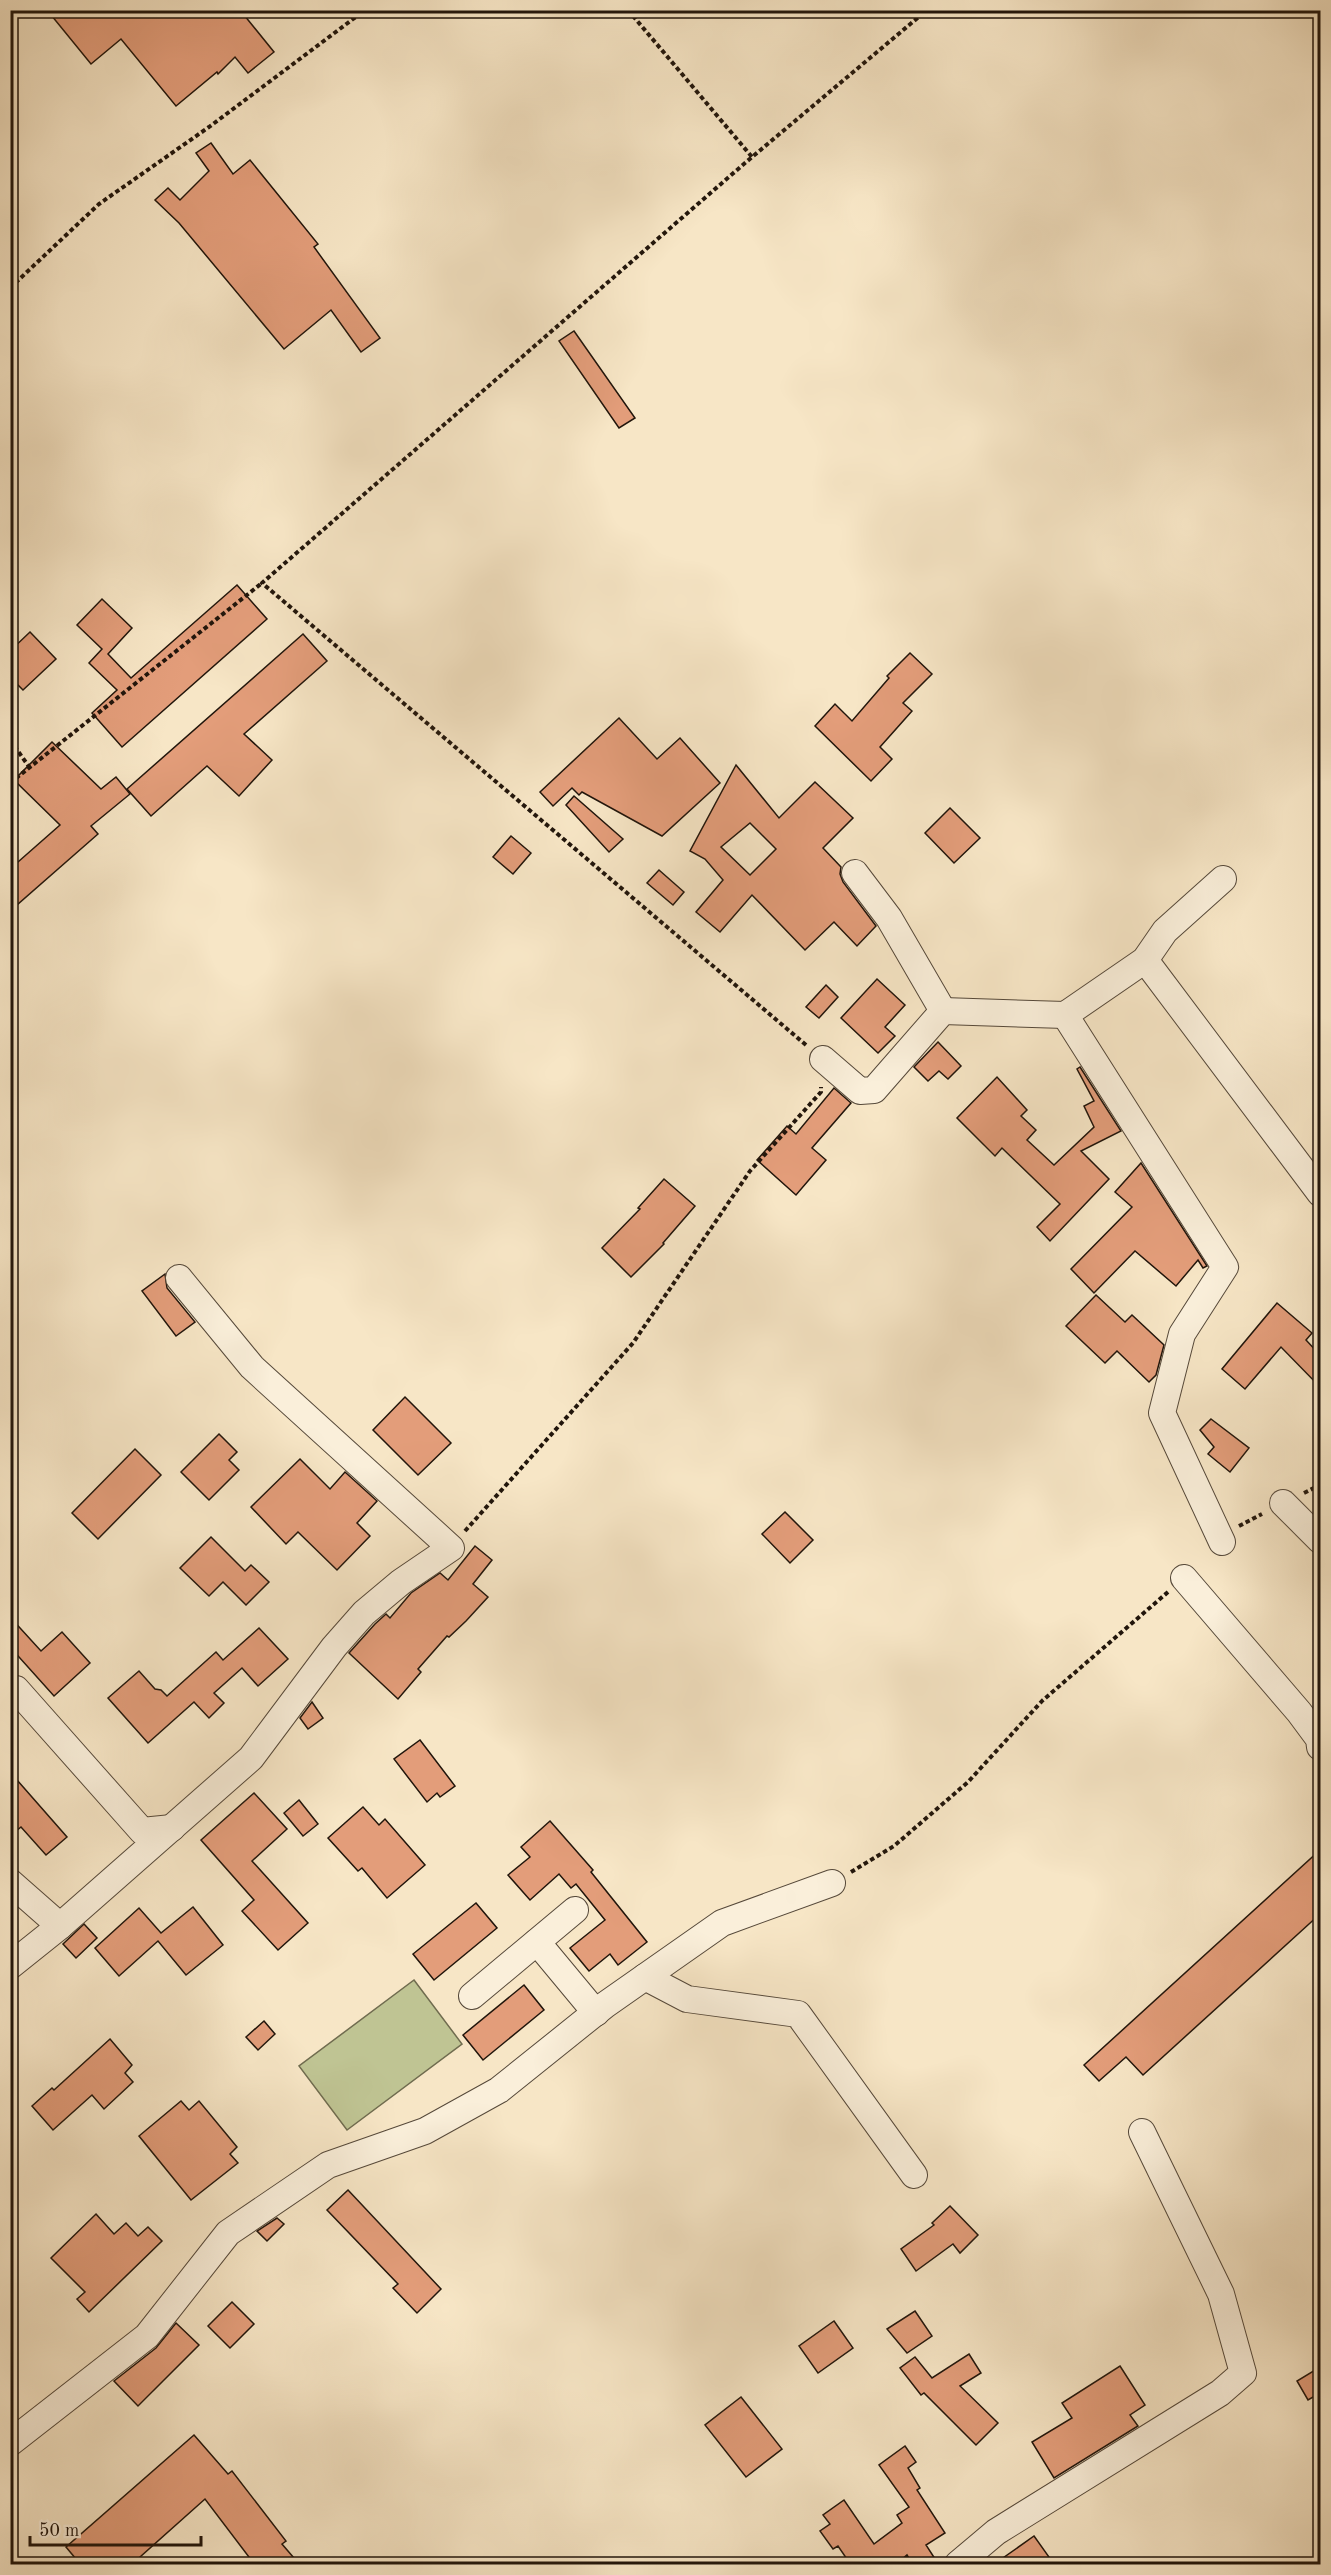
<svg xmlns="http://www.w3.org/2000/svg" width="1331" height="2575" font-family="'Old Standard TT',serif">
  <rect width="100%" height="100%" fill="#f7e6c6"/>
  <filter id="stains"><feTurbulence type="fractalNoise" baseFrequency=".00333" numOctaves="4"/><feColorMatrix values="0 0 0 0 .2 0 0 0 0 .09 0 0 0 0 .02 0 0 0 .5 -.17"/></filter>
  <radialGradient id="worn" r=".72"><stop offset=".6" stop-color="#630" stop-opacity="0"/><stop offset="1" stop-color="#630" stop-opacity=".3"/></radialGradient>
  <!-- green -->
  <path fill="#bfc493" stroke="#706c4f" stroke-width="1.5" d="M414,1980L462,2044L347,2130L299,2066Z"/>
  <!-- building -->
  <g fill="#e39d7a" stroke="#21150b" stroke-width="1.5" fill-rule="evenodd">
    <path d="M47,10H240L274,52L248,73L235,57L218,74L217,72L176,106L121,39L91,64Z"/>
    <path d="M211,143L233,174L250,160L318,244L314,247L380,338L361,352L331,310L284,349L179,223L155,200L168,188L180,200L209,171L196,153Z"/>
    <path d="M574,331L635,418L619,428L559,341Z"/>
    <path d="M237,585L267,619L122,747L92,713L117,690L89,663L102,649L77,625L102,599L132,628L108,654L131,678Z"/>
    <path d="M30,632L56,659L23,690L10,677V651Z"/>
    <path d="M303,634L327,661L244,734L272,760L239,796L207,766L151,816L127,789Z"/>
    <path d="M910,653L932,674L903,703L912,711L880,747L892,759L871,781L815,726L835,704L852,721L889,678L887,676Z"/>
    <path d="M619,718L657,759L680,738L720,783L662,836L582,792L579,795L572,788L553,806L540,792Z"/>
    <path d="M52,742L101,789L116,777L130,794L91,826L98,834L10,911V869L60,825L14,780Z"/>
    <path d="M736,765L779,818L815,782L853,818L823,848L841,867L840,874L843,882L876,926L857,946L834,922L805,950L752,895L720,932L696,912L723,880L705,859L690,851ZM750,823L776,849L750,875L721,847Z"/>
    <path d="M574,796L623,839L609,852L566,805Z"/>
    <path d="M950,808L980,838L954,863L925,833Z"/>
    <path d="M511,836L531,853L513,874L493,857Z"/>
    <path d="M659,870L684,892L673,905L647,883Z"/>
    <path d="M877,979L905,1005L885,1027L895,1036L878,1053L841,1018Z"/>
    <path d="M826,985L838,997L819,1018L806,1007Z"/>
    <path d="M938,1042L961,1066L948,1079L939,1071L928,1081L914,1067Z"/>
    <path d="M1080,1067L1121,1131L1081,1151L1109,1179L1050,1241L1037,1227L1060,1204L1002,1148L995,1156L957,1118L997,1077L1027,1110L1021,1116L1036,1130L1027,1140L1054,1165L1094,1127L1084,1106L1094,1101L1077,1069Z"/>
    <path d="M834,1088L851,1103L812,1148L826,1160L796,1195L757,1160L787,1126L796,1134Z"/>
    <path d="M1141,1163L1207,1266L1203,1268L1198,1260L1176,1286L1135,1251L1094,1293L1071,1269L1132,1207L1115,1192Z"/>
    <path d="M664,1179L695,1206L663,1243L664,1244L631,1277L602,1248L640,1209L638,1208Z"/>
    <path d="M165,1274L167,1288L195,1322L176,1336L142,1291Z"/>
    <path d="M1096,1295L1125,1322L1132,1315L1164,1345L1156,1375L1149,1382L1117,1351L1105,1363L1066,1326Z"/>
    <path d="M1277,1303L1312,1333L1306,1340L1320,1355V1387L1281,1347L1245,1389L1222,1369Z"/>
    <path d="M405,1397L451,1443L418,1475L373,1430Z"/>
    <path d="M1211,1419L1249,1448L1230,1472L1208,1454L1214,1447L1200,1430Z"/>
    <path d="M219,1434L237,1452L229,1460L239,1470L209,1500L181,1472Z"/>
    <path d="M135,1449L161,1475L98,1539L72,1513Z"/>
    <path d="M300,1459L330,1489L345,1472L377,1501L357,1523L370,1536L337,1570L298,1532L286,1544L251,1507Z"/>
    <path d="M785,1512L813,1540L790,1563L762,1534Z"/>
    <path d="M211,1537L245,1571L251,1565L269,1582L246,1605L223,1582L209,1596L180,1568Z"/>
    <path d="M475,1546L492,1560L473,1584L488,1597L466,1621L449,1637L447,1636L418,1669L421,1672L398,1699L349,1653L375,1624L386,1614L390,1618L411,1593L440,1573L448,1580Z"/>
    <path d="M10,1617L41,1651L62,1632L90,1663L54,1696L10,1647Z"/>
    <path d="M259,1628L288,1659L258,1686L242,1668L214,1693L224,1703L209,1718L194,1702L148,1743L108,1698L139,1671L155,1689L161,1690L167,1696L216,1652L223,1660Z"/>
    <path d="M312,1702L323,1718L308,1729L300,1718Z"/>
    <path d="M420,1740L455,1786L440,1797L437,1793L427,1802L394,1759Z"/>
    <path d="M10,1772L67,1837L46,1855L21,1827L10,1836Z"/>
    <path d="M254,1793L287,1829L252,1861L308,1923L278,1950L242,1911L254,1900L201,1840Z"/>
    <path d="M299,1800L318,1824L303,1836L284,1813Z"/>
    <path d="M363,1807L379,1825L385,1819L425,1865L387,1898L362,1868L358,1871L328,1838Z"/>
    <path d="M550,1821L593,1870L591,1872L647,1942L618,1965L610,1954L589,1971L570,1948L605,1920L576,1884L571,1888L559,1874L530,1900L508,1875L530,1857L521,1847Z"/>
    <path d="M1320,1850V1914L1143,2075L1126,2057L1099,2081L1084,2065Z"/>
    <path d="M476,1903L497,1928L434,1980L413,1954Z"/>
    <path d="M193,1907L223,1945L186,1975L158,1941L119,1976L95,1948L139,1908L161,1933Z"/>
    <path d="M84,1924L97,1938L76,1958L63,1944Z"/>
    <path d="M524,1985L544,2010L483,2060L463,2035Z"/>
    <path d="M264,2021L275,2034L258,2050L246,2037Z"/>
    <path d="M110,2039L132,2065L125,2073L133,2082L104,2109L92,2095L53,2130L32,2106L52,2088L54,2090Z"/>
    <path d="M181,2101L189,2110L199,2101L237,2147L230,2154L238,2163L191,2200L139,2136Z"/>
    <path d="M348,2190L441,2289L417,2313L393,2288L398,2284L327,2210Z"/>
    <path d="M950,2206L978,2235L960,2253L953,2244L916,2271L901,2249L934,2225L932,2223Z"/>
    <path d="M96,2214L114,2234L126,2223L138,2236L148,2227L162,2241L89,2312L77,2299L85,2292L51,2258Z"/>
    <path d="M277,2218L284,2224L267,2241L257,2231Z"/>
    <path d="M232,2302L254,2324L230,2348L208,2326Z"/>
    <path d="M915,2311L932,2336L907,2353L887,2329Z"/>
    <path d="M834,2321L853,2348L818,2373L799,2346Z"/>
    <path d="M176,2323L199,2345L138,2406L114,2381L156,2348Z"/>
    <path d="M969,2354L981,2373L960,2386L998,2423L976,2445L924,2393L921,2395L900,2368L915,2357L932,2378Z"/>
    <path d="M1120,2366L1145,2405L1130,2415L1138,2426L1054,2478L1032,2442L1072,2418L1062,2403Z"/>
    <path d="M1320,2367V2393L1308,2400L1297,2381Z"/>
    <path d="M741,2397L782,2449L746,2477L705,2425Z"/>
    <path d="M194,2435L228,2474L232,2471L286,2541L282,2544L300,2565H255L205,2499L131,2565H81L66,2547Z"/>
    <path d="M905,2446L916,2462L908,2468L920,2488L917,2490L945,2533L926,2545L939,2565H913L907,2555L895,2565H851L838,2546L833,2549L820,2531L830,2524L823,2515L844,2500L874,2544L902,2523L897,2515L909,2507L879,2465Z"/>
    <path d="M1034,2536L1049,2557L1039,2565H993Z"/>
  </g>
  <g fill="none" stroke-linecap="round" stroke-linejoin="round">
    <!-- minor casing -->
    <g stroke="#56493a" stroke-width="28">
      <g id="minor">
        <path d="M855,873L889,918L943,1011"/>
        <path d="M1145,960L1320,1193"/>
        <path d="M943,1011L1065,1015L1145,960L1165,931L1223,879"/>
        <path d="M1065,1015L1225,1267L1182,1334L1162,1413L1222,1542"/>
        <path d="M823,1059L860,1091L874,1090L943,1011"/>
        <path d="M1283,1503L1320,1540"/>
        <path d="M1184,1578L1299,1712L1319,1739L1320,1747"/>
        <path d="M16,1689L142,1831L172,1828"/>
        <path d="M10,1882L60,1926"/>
        <path d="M537,1942L596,2013"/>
        <path d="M10,1966L60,1926L251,1758L334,1647L364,1613L401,1582L451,1548L252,1367L179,1278"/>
        <path d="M645,1977L687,1999L798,2014L914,2175"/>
        <path d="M472,1996L575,1910"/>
        <path d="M10,2443L147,2336L228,2233L328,2165L425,2131L499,2090L605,2005L722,1923L832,1883"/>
        <path d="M958,2564L996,2532L1220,2393L1243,2373L1221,2294L1142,2132"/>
      </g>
    </g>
    <!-- path -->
    <g stroke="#21150b" stroke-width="4" stroke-dasharray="4.5 3" stroke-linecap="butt">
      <path d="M628,10L752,157"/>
      <path d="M10,288L99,204L209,127L365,10"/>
      <path d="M10,740L30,768"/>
      <path d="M10,783L262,583"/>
      <path d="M806,1045L262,583L745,163L927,10"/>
      <path d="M1304,1493L1320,1485"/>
      <path d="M1239,1526L1262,1514"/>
      <path d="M465,1531L633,1343L750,1171L821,1092V1087"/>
      <path d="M851,1872L894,1846L968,1782L1042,1701L1168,1592"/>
    </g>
    <!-- minor -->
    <use href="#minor" stroke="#faefda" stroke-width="26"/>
  </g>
  <!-- margin -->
  <rect width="1331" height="2575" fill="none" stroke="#f7e6c6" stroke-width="36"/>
  <rect x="12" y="12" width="1307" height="2551" fill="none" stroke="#21150b" stroke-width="3"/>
  <rect x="18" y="18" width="1295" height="2539" fill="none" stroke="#21150b" stroke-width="1.5"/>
  <!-- scale -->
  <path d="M30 2536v9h171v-9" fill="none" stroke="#21150b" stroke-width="3"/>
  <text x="39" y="2536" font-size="18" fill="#21150b" stroke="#faefda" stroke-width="4.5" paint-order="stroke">50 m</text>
  <rect width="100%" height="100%" filter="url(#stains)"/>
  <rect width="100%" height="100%" fill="url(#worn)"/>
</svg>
